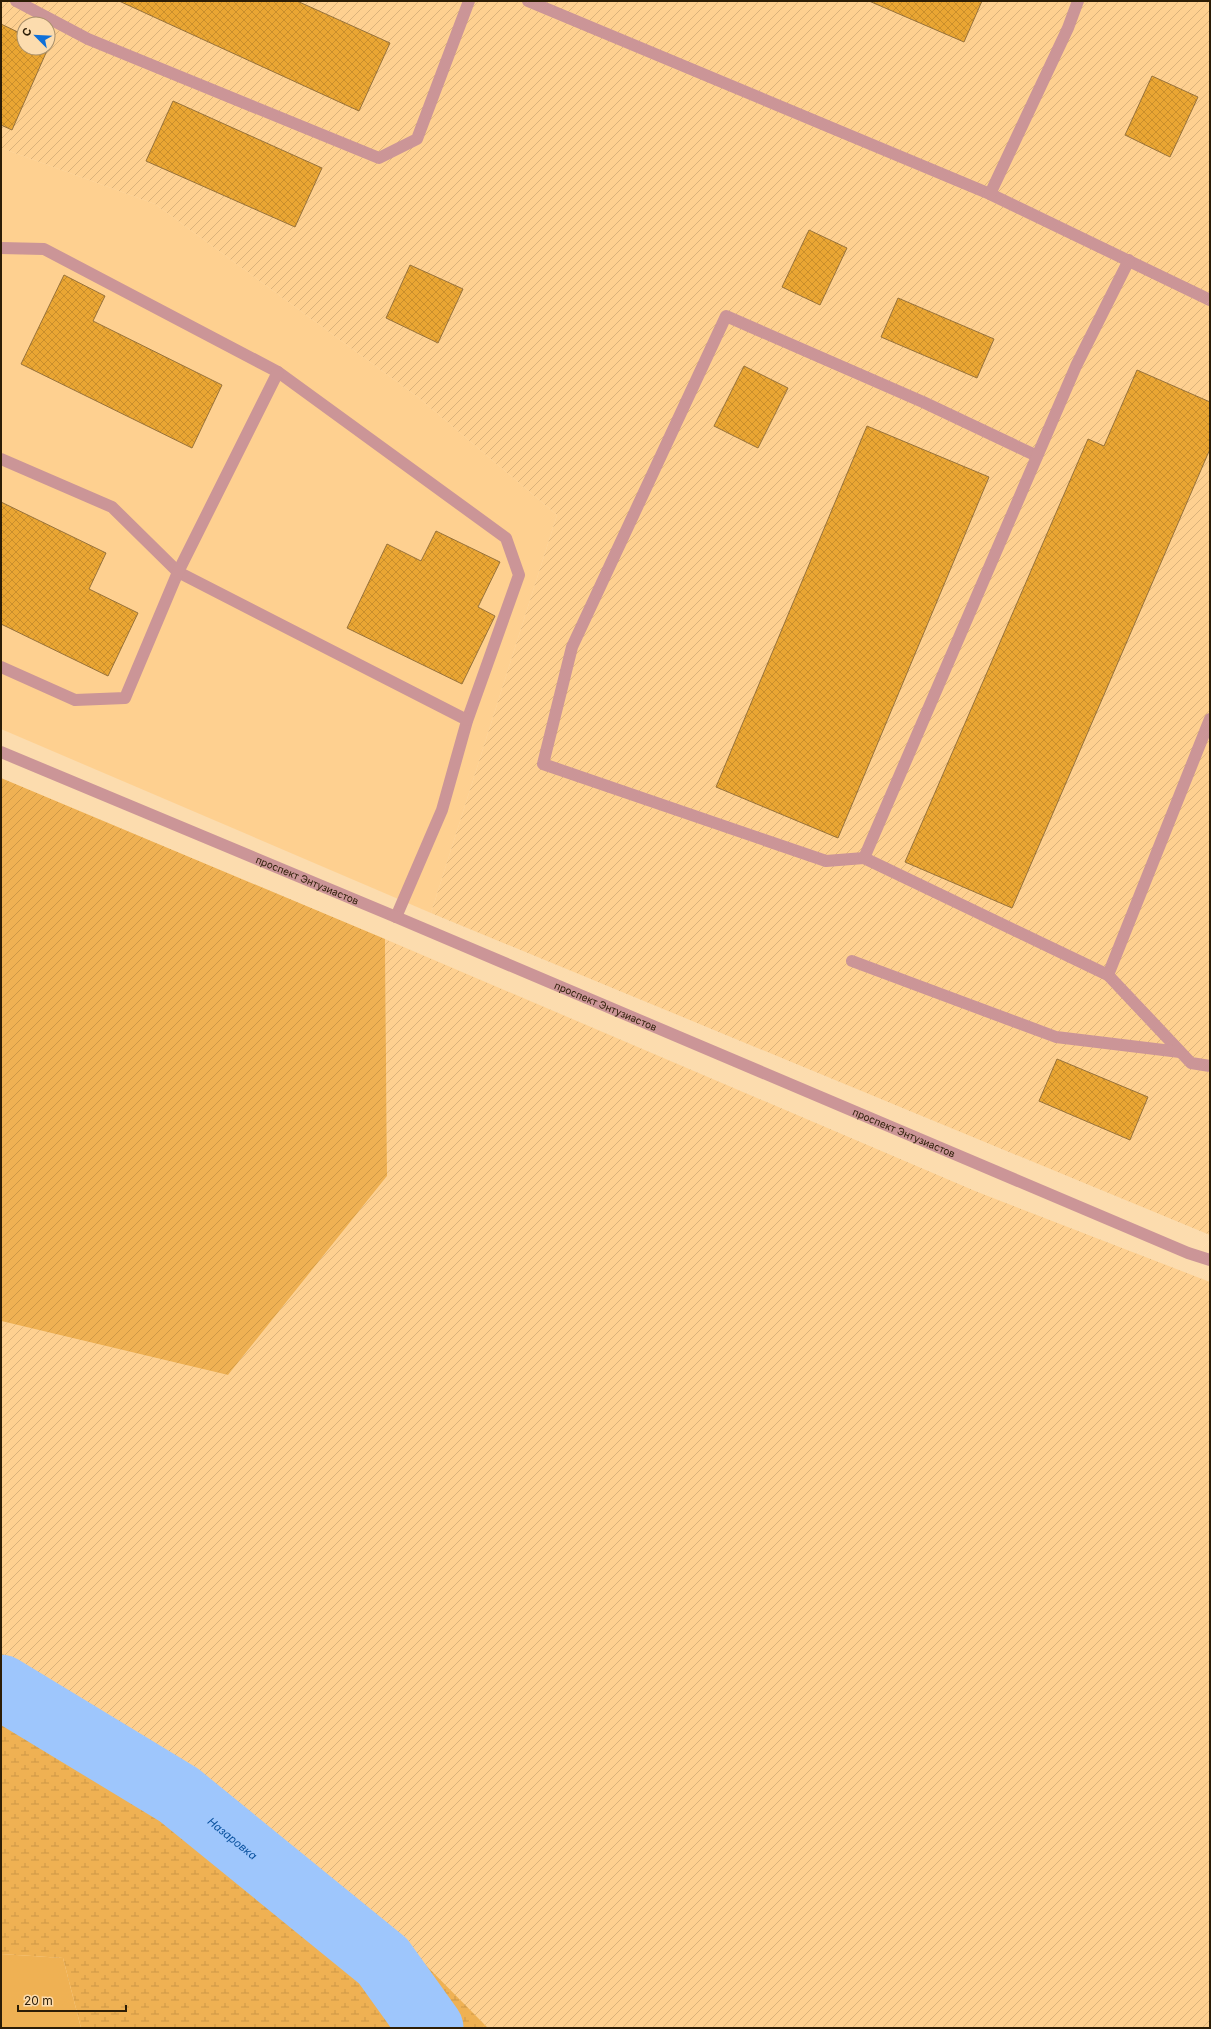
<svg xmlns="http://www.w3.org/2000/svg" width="1211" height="2029" font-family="Inter,sans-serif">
  <defs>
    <pattern id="industrial-furrows" width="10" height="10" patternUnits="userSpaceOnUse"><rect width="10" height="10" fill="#fed090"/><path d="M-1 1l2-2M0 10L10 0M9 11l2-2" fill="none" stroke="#dab27b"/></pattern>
    <pattern id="wetland-marsh" width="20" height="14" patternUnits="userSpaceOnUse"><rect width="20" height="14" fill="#efb153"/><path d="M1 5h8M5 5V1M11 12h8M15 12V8" fill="none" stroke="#cd9847"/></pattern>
    <pattern id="garden-furrows" width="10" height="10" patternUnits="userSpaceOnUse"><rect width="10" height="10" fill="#efb153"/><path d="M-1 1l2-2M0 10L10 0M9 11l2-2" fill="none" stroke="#cd9847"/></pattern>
    <pattern id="building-cross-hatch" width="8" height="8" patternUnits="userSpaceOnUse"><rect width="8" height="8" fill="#eaa633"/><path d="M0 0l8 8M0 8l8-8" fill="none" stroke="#c98e2c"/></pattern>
  </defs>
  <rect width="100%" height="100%" fill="#fcdcae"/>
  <!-- built -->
  <path fill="#fed090" d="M1,148L155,204L419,398L557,515L431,913L1,729Z"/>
  <!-- industrial -->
  <g fill="url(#industrial-furrows)" fill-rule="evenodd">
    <path d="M1,1H1210V1235L431,913L557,515L419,398L155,204L1,148ZM24,24H48V48H24Z"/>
    <path d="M385,939L975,1191L1210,1282V2028H488L409,1948L309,1872L199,1774L69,1691L1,1653V1321L228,1375L387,1176Z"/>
  </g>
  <!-- grass -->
  <path fill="#efb153" d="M1,1954L63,1958L81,2028H1Z"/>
  <!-- wetland -->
  <path fill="url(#wetland-marsh)" d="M1,1653L69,1691L199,1774L309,1872L409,1948L488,2028H81L63,1958L1,1954Z"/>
  <!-- garden -->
  <path fill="url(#garden-furrows)" d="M1,778L385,939L387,1176L228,1375L1,1321Z"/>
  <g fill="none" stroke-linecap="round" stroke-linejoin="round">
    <!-- river -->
    <path stroke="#9ec6fc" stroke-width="65" id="s1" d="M1,1687L179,1795L383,1961L431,2028"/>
  </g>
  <!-- building -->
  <g fill="url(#building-cross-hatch)" stroke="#97723b">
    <path d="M119,1H297L390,43L359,111Z"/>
    <path d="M869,1H982L964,42Z"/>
    <path d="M1,24L24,35V48H48V45L49,46L12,130L1,125Z"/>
    <path d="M1152,76L1198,97L1170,157L1125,135Z"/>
    <path d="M173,101L322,168L295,227L146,161Z"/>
    <path d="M809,230L847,248L820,305L782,287Z"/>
    <path d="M410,265L463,289L438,343L386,318Z"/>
    <path d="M64,275L105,296L93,321L222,385L192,448L21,364Z"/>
    <path d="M898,298L994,339L977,378L881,337Z"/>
    <path d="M744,366L788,388L758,448L714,426Z"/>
    <path d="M1137,370L1210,402V449L1012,908L905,862L1088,439L1104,446Z"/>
    <path d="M867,426L989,477L838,838L716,787Z"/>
    <path d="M1,502L106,553L89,589L138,613L108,676L1,624Z"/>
    <path d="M436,531L500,562L478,607L495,616L462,684L347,628L387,544L421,561Z"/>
    <path d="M1057,1059L1148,1097L1130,1140L1039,1101Z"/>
  </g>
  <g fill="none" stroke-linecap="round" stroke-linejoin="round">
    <!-- service -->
    <g stroke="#cb9597" stroke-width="12">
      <path d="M16,1L88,39L379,158L417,139L469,1"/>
      <path d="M528,1L990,194L1210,300"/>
      <path d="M990,194L1068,28L1078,1"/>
      <path d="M1,248L44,249L278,372L506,538L519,575L467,721L442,810L396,917"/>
      <path d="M1,459L112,507L178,572L467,720"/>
      <path d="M1,667L75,700L125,698L178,572L278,372"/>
      <path d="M1210,719L1108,975L1191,1063L1210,1066"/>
      <path d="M864,858L826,861L543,764L572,647L726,316L923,402L1037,456"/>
      <path d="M852,961L1056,1037L1180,1052"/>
      <path d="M1108,975L864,858L1076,366L1129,260"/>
    </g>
    <!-- tertiary -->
    <path stroke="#cb9597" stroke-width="12" id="s2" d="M1,752L396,917L1188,1253L1210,1260"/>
  </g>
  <g text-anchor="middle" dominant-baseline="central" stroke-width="3.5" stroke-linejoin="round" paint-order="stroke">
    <!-- street labels -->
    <g font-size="10" fill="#2c1d06" stroke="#fcdcae">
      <text stroke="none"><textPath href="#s2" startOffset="332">проспект Энтузиастов</textPath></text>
      <text stroke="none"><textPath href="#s2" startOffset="656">проспект Энтузиастов</textPath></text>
      <text stroke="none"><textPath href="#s2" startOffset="980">проспект Энтузиастов</textPath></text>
    </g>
    <!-- water labels -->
    <g font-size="11" font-style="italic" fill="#08509d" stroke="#fcdcae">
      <text stroke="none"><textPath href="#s1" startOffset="277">Назаровка</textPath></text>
    </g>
  </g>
  <!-- border -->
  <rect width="1211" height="2029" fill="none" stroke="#2c1d06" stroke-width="4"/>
  <!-- north arrow -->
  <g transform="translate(36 36) rotate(294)"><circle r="19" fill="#fcdcae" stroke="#a9906b"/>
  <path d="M0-3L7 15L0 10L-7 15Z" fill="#0e70d9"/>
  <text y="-6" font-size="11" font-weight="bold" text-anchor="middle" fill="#2c1d06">С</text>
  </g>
  <!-- scale -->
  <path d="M18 2005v6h108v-6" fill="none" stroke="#2c1d06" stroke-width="2"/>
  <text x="24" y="2005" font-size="12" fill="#2c1d06" stroke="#fcdcae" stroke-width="3" paint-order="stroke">20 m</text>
</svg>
